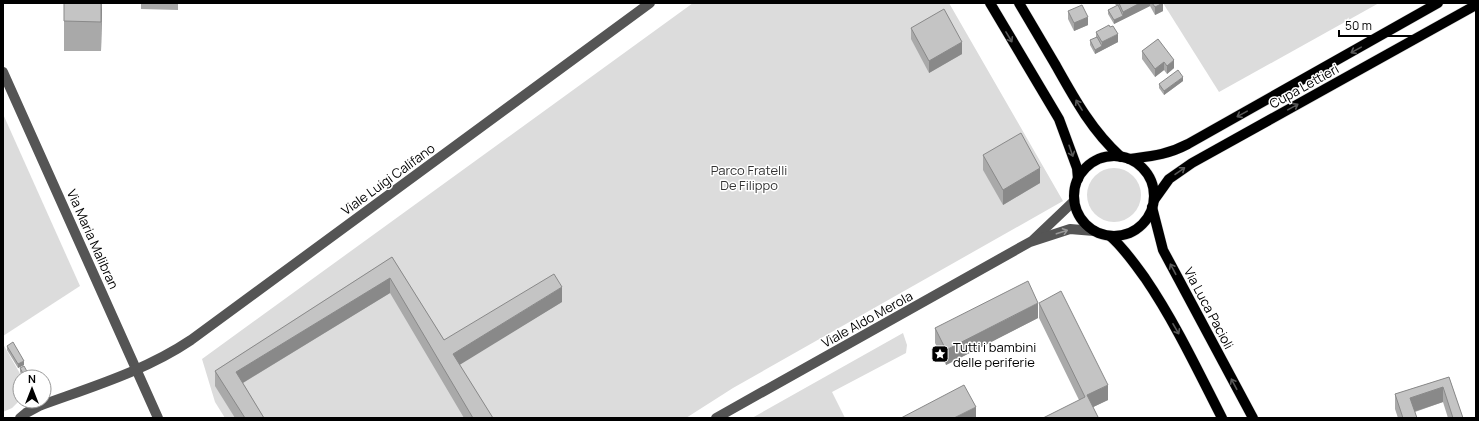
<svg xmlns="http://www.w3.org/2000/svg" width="1479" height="421" font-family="Manrope,sans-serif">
  <rect width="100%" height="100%" fill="#fff"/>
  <!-- green -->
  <g fill="#dcdcdc">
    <path d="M693,3H949L1063,201L733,388L686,418H225L215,402L202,359Z"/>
    <path d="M1163,3H1379L1219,92Z"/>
    <path d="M3,114L80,286L3,336Z"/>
    <circle cx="1114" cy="195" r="27"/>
    <path d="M903,333L907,345L906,353L832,392L845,418H752Z"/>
    <path d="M3,344L22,377H20C20,382 18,398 19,401L12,408L3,412Z"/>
  </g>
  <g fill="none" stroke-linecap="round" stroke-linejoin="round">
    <!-- major casing -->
    <g stroke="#dbdbdb" stroke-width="11">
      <g id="major">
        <path d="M990,3L1059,119L1077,168L1078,179"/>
        <path d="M1019,3C1031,23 1043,44 1055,64C1074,98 1092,131 1121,157"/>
        <circle cx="1114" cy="196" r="40"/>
        <path d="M1129,159C1152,156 1167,155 1188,144L1438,3"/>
        <path d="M1154,200L1169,179L1192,163L1476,5"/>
        <path d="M1152,207L1163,250L1253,418"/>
        <path d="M1110,236C1124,248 1134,263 1145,278C1175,322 1198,371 1222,418"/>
      </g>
    </g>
    <!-- minor -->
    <g stroke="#555" stroke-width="10">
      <path d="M3,72L158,418"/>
      <path d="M1033,240L1074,201"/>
      <path d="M20,418L26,413L39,406C91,387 145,371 191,340L650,3"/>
      <path d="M716,418L1030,242L1070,229L1094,231"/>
    </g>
    <!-- major -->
    <use href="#major" stroke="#000" stroke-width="10"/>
  </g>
  <!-- wall -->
  <g fill="#a9a9a9">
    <path d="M102,3L101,51H64V21Z"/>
    <path d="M141,3H178V10L141,9Z"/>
    <path d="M1115,3H1163V11L1155,15L1150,6L1114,24L1108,14V10L1116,6Z"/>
    <path d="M1068,11L1088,25L1074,31L1068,19Z"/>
    <path d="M911,28L962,54L929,73L911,39Z"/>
    <path d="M1096,32L1118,42L1095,54L1090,45V40L1096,38Z"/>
    <path d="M1158,39L1174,68L1167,74L1164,70L1155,77L1142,59V51Z"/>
    <path d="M1183,81L1164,95L1159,88V84Z"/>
    <path d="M983,155L1040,183L1003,205L983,170Z"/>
    <path d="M392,257L444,340L562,302L459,364L493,418H464L390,293L243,383L264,418H235L215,386V371Z"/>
    <path d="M1039,303L1108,400L1093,407L1098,418L1079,400L1039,318Z"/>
    <path d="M1038,318L946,365L935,343V328Z"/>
    <path d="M7,346L24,365L18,368L7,350Z"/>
    <path d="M20,368L29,377H23L20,372Z"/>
    <path d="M1449,377L1463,418H1448L1443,402L1415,412L1417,418H1398L1395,409V394Z"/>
  </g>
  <!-- shaded-wall -->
  <g fill="#898989">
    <path d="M101,3L102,10L101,51Z"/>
    <path d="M1140,3H1150V6L1114,24V20L1123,16V12Z"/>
    <path d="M1163,3V11L1155,15V7Z"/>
    <path d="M1088,17V25L1074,31V23Z"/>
    <path d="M1118,34V42L1095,54V50L1102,46V42Z"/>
    <path d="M962,42V54L929,73V61Z"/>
    <path d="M1174,60V68L1167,74V66Z"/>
    <path d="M1164,62V70L1155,77V69Z"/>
    <path d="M1183,77V81L1164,95V91Z"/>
    <path d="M1040,168V183L1003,205V190Z"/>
    <path d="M390,278V293L236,387V372Z"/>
    <path d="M562,287V302L453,369V354Z"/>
    <path d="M1038,303V318L946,365V350Z"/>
    <path d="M24,361V365L18,368V364Z"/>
    <path d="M1108,385V400L1087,410V395Z"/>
    <path d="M1443,387V402L1410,413V398Z"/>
    <path d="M976,407V418H954Z"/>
  </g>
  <!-- building -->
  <g fill="#c4c4c4" stroke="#898989">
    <path d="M64,3H101V22L64,21Z"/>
    <path d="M1119,3H1140L1123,12Z"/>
    <path d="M1152,3H1163L1155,7Z"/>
    <path d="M1082,5L1088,17L1074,23L1068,11Z"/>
    <path d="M1118,5L1123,16L1114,20L1108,10Z"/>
    <path d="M944,9L962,42L929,61L911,28Z"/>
    <path d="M1109,25L1110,27L1113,26L1118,34L1102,42L1096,32Z"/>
    <path d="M1097,37L1102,46L1095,50L1090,40Z"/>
    <path d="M1158,39L1174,60L1167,66L1164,62L1155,69L1142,51Z"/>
    <path d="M1178,70L1183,77L1164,91L1159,84Z"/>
    <path d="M1021,133L1040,168L1003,190L983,155Z"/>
    <path d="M392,257L444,340L554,274L562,287L453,354L493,418H473L390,278L236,372L264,418H245L215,371Z"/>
    <path d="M1028,281L1038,303L946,350L935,328Z"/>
    <path d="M1061,291L1108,385L1087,395L1098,417L1097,418H1043L1085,397L1039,303Z"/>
    <path d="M13,342L24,361L18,364L7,346Z"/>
    <path d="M24,366L29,375L25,377L20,368Z"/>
    <path d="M1449,377L1463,418H1453L1443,387L1410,398L1417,418H1403L1395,394Z"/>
    <path d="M964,385L976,407L954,418H901Z"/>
  </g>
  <!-- one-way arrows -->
  <defs><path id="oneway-shaft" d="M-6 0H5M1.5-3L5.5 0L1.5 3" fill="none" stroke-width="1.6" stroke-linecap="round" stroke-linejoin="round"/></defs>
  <g stroke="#595959">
    <use href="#oneway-shaft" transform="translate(1009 37) rotate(59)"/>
    <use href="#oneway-shaft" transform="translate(1356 50) rotate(151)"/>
    <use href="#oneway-shaft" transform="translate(1079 105) rotate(-122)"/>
    <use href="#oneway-shaft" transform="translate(1293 107) rotate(-29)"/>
    <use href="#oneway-shaft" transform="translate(1242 114) rotate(151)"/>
    <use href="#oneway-shaft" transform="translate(1071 151) rotate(71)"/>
    <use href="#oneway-shaft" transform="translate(1180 171) rotate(-35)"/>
    <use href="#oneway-shaft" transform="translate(1173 269) rotate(-118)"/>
    <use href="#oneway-shaft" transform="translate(1176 329) rotate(60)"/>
    <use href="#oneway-shaft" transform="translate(1234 384) rotate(-118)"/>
  </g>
  <use stroke="#999" href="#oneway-shaft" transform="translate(1062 232) rotate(-18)"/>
  <!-- icons -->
  <defs>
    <g id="sight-square" transform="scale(0.9)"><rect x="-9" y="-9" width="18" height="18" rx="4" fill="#000" stroke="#fff"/><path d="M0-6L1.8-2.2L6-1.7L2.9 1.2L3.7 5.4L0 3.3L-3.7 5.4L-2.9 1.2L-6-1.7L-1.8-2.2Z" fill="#fff"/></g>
  </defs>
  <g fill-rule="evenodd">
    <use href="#sight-square" x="940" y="354"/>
  </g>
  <g text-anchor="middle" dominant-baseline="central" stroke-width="3" stroke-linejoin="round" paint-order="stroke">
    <!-- street labels -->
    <g font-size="13" fill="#000" stroke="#fff">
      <text transform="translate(1304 86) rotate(-29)">Cupa Lettieri</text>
      <text transform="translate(388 179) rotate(-36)">Viale Luigi Califano</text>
      <text transform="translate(93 239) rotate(66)">Via Maria Malibran</text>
      <text transform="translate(1209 308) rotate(62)">Via Luca Pacioli</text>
      <text transform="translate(867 319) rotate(-29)">Viale Aldo Merola</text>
    </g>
    <!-- park labels -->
    <g font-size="13" fill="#333" stroke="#fff">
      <text x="749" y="170">Parco Fratelli<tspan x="749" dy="15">De Filippo</tspan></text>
    </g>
    <!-- poi labels -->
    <g font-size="13" fill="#000" stroke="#fff" text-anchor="start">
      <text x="953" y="347">Tutti i bambini<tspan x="953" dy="15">delle periferie</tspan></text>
    </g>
  </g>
  <!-- border -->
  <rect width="1479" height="421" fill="none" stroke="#000000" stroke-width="8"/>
  <!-- north arrow -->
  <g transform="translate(32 389)"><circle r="19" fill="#ffffff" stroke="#999999"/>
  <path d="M0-3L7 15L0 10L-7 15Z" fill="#000000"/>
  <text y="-6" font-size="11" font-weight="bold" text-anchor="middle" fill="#000000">N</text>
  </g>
  <!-- scale -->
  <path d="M1339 30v6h84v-6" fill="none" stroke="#000000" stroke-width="2"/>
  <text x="1345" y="30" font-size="12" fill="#000000" stroke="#ffffff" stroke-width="3" paint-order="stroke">50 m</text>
</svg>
